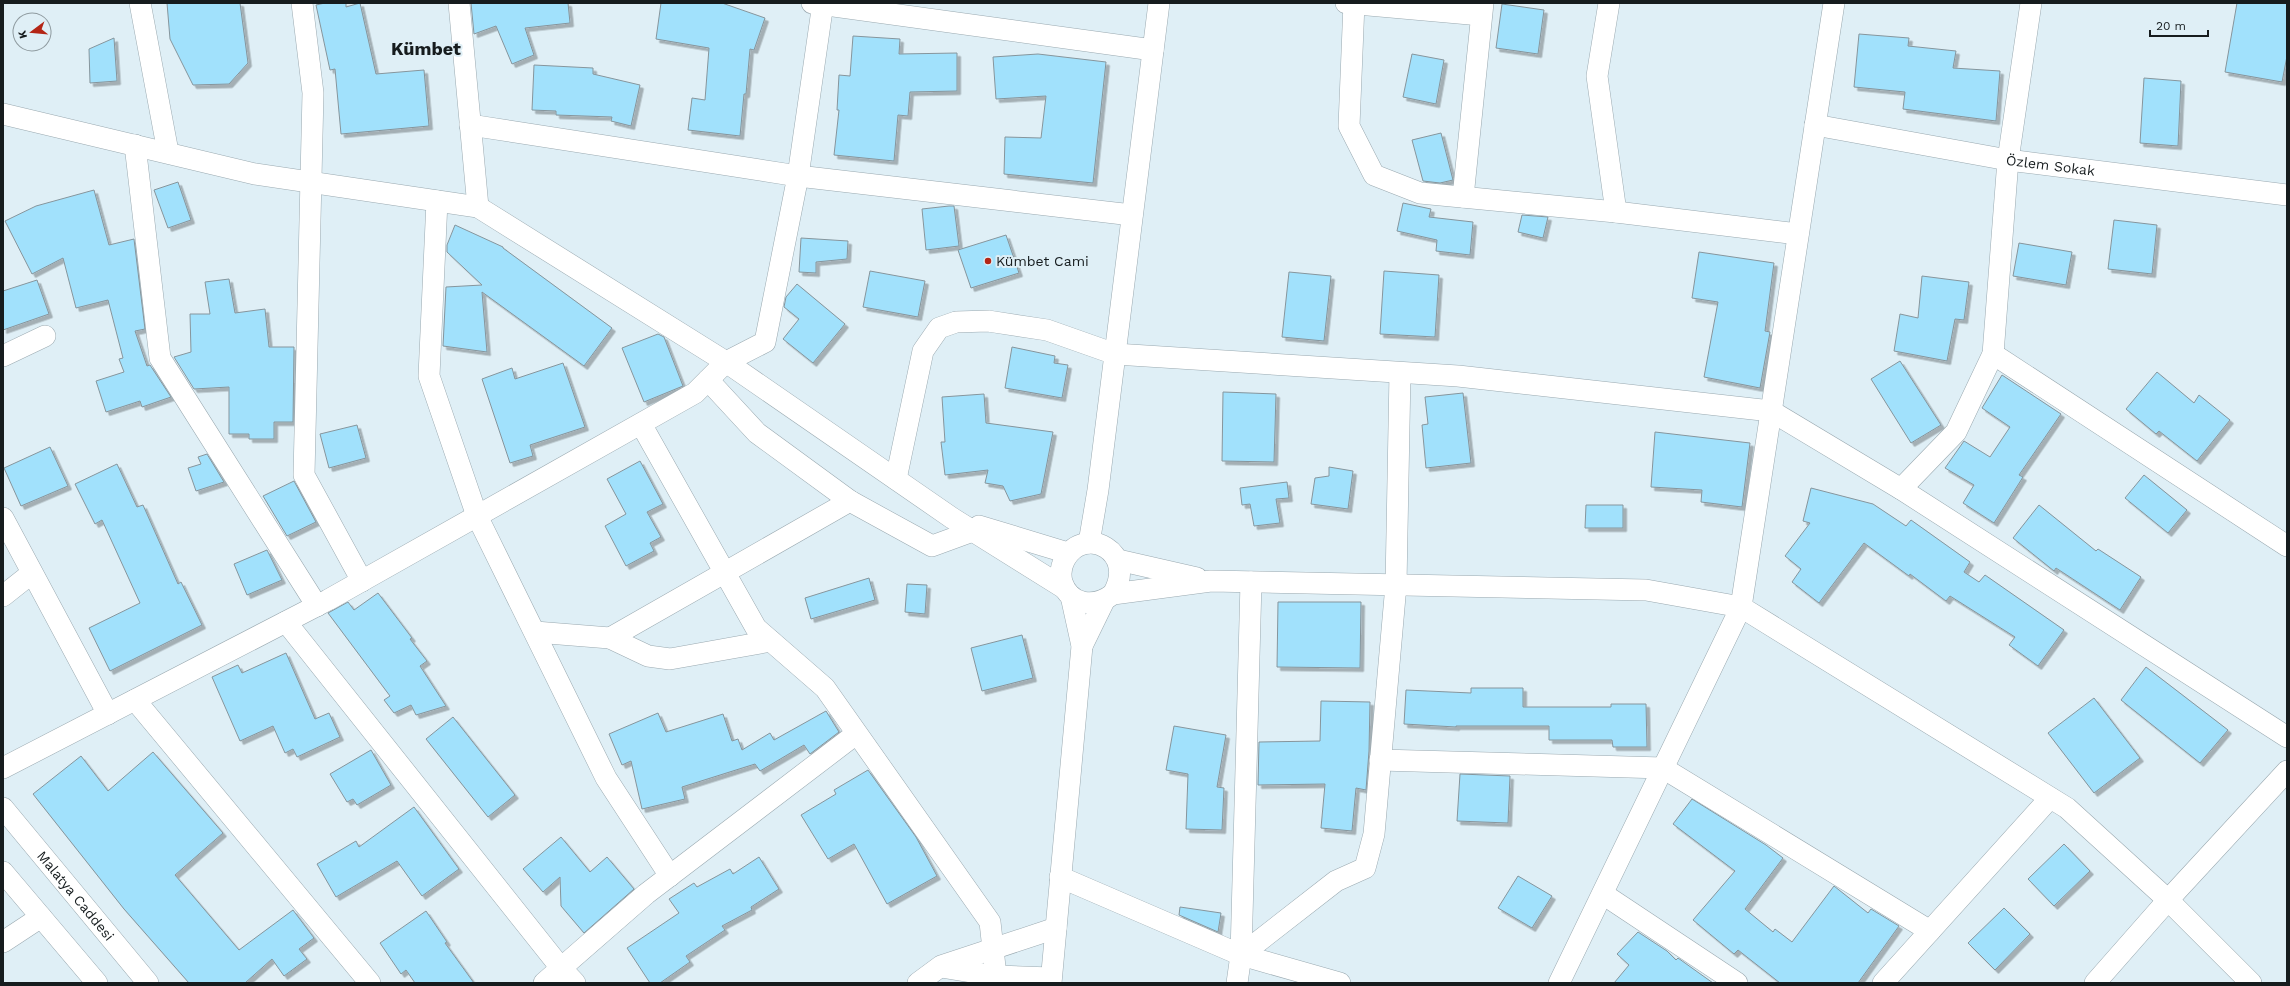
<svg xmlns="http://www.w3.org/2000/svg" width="2290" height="986" font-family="'Work Sans',sans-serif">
  <defs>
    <filter id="shadow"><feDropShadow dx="3.5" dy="3.5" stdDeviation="0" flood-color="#0004"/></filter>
  </defs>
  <rect width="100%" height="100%" fill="#dfeff6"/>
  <!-- building -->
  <g fill="#a1e1fc" stroke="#86959c" filter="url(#shadow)">
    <path d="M167,3H240L248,63L229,84L193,85L170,39Z"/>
    <path d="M325,3H346V7L360,3L376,74L424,70L429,126L341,134L335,69L330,70L316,5Z"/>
    <path d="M471,3H568L570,23L525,28L534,55L512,64L496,26L474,34Z"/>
    <path d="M661,3H722L765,18L754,50L750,49L746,94H744L740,136L688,130L692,98L705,100L709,48L656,39Z"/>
    <path d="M2237,3H2287V56L2282,82L2225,72Z"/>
    <path d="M1502,4L1544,10L1538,54L1496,48Z"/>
    <path d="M1859,34L1909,38L1908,46L1956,51L1953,68L2000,71L1996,121L1903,109L1905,92L1854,87Z"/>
    <path d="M853,36L900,39L899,54L957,53V91L910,92L908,116L898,115L894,161L834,155L839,110H837L839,75L850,76Z"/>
    <path d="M114,38L117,81L90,83L89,49Z"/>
    <path d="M1038,54L1106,62L1093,183L1004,174L1005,137L1041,138L1046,96L996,99L993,57Z"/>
    <path d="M1412,54L1444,60L1436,104L1403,97Z"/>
    <path d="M534,65L593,68V74L640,85L631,126L611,121L612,117L556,115V111L532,110Z"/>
    <path d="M2144,78L2181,81L2178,146L2140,143Z"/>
    <path d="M1441,133L1453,180L1440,183L1423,181L1412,140Z"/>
    <path d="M178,182L191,220L168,228L154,190Z"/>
    <path d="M94,190L109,245L134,239L145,329L135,331L147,366L150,365L171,397L142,407L140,401L106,412L96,381L124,372L119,359L123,358L108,300L76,308L63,258L32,274L5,221L36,206Z"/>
    <path d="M1403,203L1431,209L1429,217L1473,222L1470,255L1436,251L1437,240L1397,231Z"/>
    <path d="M949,206H954L959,246L926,250L922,209Z"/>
    <path d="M1522,215L1548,217L1543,238L1518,232Z"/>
    <path d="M2114,220L2157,225L2152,274L2108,269Z"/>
    <path d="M455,225L503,247V248L612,328L584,366L482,292L487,352L443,346L446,287L482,285L447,252V245Z"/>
    <path d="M1006,235L1019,273L971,288L958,250Z"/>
    <path d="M801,238L848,241L847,259L816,262V273L799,272Z"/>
    <path d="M2019,243L2072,252L2066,285L2013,276Z"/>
    <path d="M1699,252L1774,263L1765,331L1770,332L1760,388L1704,377L1718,302L1692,298Z"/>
    <path d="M870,271L925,281L918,317L863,307Z"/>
    <path d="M1384,271L1439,275L1435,337L1380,334Z"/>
    <path d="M1289,272L1331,276L1324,341L1282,337Z"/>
    <path d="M1922,276L1969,282L1964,320L1955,319L1947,361L1894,351L1900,314L1918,318Z"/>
    <path d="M229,279L235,313L265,309L269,347H294L293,422H274V439H249V434H229V387L194,389L174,357L191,352L190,314H210L205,282Z"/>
    <path d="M37,280L49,314L3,330V291Z"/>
    <path d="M797,284L845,324L813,363L783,339L799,319L784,307L786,297Z"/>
    <path d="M658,334L664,337L683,386L644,402L622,348Z"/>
    <path d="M1012,347L1055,356L1054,363L1068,365L1062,398L1005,388Z"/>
    <path d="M1900,361L1941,425L1911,443L1871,379Z"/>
    <path d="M563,363L585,427L530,445L533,456L510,463L482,379L512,368L515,379Z"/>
    <path d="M2157,372L2194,403L2199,395L2230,420L2197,461L2159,431L2156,434L2126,409Z"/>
    <path d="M2002,375L2061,414L2019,475L2023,477L1994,523L1963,503L1974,485L1945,468L1964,441L1990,457L2010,427L1982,408Z"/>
    <path d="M1223,392L1276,394L1274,462L1222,461Z"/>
    <path d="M1463,393L1471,463L1426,468L1422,425L1428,424L1425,397Z"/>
    <path d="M984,394L986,423L1053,432L1041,494L1010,501L1003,486L985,483L988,470L945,475L941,442H945L942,397Z"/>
    <path d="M357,425L366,458L329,468L320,434Z"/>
    <path d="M1655,432L1750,443L1742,507L1701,502L1702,490L1651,487Z"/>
    <path d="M50,447L68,486L21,506L4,468Z"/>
    <path d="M207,454L224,482L196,491L188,468L201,464L198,457Z"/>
    <path d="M640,461L663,504L647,512L661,537L650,543L654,551L626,566L605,526L626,514L607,479Z"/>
    <path d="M117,464L137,507L143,505L178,584L181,582L202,625L110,671L89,628L140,603L102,520L95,524L75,484Z"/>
    <path d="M1329,467L1353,471L1348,509L1311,504L1315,478L1329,476Z"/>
    <path d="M2144,475L2187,510L2168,533L2125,498Z"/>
    <path d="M294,481L316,522L287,536L263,496Z"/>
    <path d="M1287,482L1289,498L1276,499L1280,523L1254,526L1250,504L1242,505L1240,488Z"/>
    <path d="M1811,488L1873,504L1906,526L1911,520L1970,562L1964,572L1979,582L1985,575L2064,630L2038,666L2009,645L2015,637L1950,596L1946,601L1910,574L1909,576L1864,543L1819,603L1792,582L1801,569L1785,556L1810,523L1803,521Z"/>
    <path d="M1586,505H1623V528H1585Z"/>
    <path d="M2039,505L2096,551L2098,549L2141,577L2120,610L2056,568L2054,571L2013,538Z"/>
    <path d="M267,550L282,580L247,595L234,564Z"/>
    <path d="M869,578L875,600L811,619L805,598Z"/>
    <path d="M907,584L927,585L925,614L905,612Z"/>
    <path d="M378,593L412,638L410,639L427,661L420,666L446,706L416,715L411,705L394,713L384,700L390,696L328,613L348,602L354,610Z"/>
    <path d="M1278,602H1361L1360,668L1277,667Z"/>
    <path d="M1022,635L1033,678L982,691L971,648Z"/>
    <path d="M286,653L315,719L329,713L340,737L297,757L293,749L285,753L273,726L240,741L212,677L238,665L242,673Z"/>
    <path d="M2146,667L2228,730L2200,763L2121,700Z"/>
    <path d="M1471,688H1523V707H1611V704H1646L1647,747H1613L1612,740H1549V726H1456V727L1404,724L1406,690L1471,693Z"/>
    <path d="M2094,698L2140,758L2094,793L2048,733Z"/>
    <path d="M1321,701L1370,702L1369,751L1366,790L1356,788L1352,831L1321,828L1325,784L1258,785L1259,742L1320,741Z"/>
    <path d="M826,711L839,732L810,754L804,745L760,771L755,764L682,787L685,799L642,809L631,761L622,765L609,734L658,713L666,732L723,714L732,741L738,739L742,750L770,733L774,740Z"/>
    <path d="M453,717L515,795L488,817L426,739Z"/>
    <path d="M1174,726L1226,735L1217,787L1224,788L1222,830L1186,829L1188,774L1166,770Z"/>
    <path d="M371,750L391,785L357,805L353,799L347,802L330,774Z"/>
    <path d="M153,752L223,833L175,875L239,950L293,910L314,938L299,949L307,959L284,976L272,959L245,983H189L124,909L33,794L81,756L108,791Z"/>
    <path d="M868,770L916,837L937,876L887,904L854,844L828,859L801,815L836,794L834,790Z"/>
    <path d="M1460,774L1510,776L1508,823L1457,821Z"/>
    <path d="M1692,799L1766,845L1783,858L1745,909L1773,932L1775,929L1792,942L1834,886L1868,913L1871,909L1899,926L1858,983H1780L1738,950L1734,954L1693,920L1735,871L1673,824Z"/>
    <path d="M414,807L459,869L422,896L397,861L336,897L317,864L356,841L359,847Z"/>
    <path d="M561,837L590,872L607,857L634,889L584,933L561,906L560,877L543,892L523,869Z"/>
    <path d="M2064,844L2090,871L2054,906L2028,879Z"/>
    <path d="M759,857L779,889L751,907L752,910L722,926L725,930L686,956L690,962L660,983H650L627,948L679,913L669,899L694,883L697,887L730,869L733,874Z"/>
    <path d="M1518,876L1552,896L1532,928L1498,908Z"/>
    <path d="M1180,907L1221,913L1218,932L1179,915Z"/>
    <path d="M2004,908L2030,934L1995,970L1968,943Z"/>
    <path d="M426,911L447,942L445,943L474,983H415L406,970L401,974L380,943Z"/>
    <path d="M1638,932L1667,951L1676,960L1678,958L1713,983H1614L1629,965L1617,954Z"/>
  </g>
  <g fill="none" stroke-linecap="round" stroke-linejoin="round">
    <!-- minor casing -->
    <g stroke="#9aa9b0" stroke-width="22">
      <g id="minor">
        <path d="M140,3L168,152"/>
        <path d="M302,3L313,93L304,475L362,581"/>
        <path d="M459,3L478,207"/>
        <path d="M812,3L1153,50"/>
        <path d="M1346,3L1481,15"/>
        <path d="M1354,3L1349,126L1374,175L1420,193L1616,212L1798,234"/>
        <path d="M1609,3L1597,76L1616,212"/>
        <path d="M3,114L255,174L478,207L726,362L952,518L1064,588"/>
        <path d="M470,125L798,176L1132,215"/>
        <path id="s1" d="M1815,125L2008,160L2287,195"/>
        <path d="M135,145L160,358L317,606"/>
        <path d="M1463,197L1483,3"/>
        <path d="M437,201L429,376L477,516L606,778L670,876"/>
        <path d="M1993,354L2287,546"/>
        <path d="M3,356L45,336"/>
        <path d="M708,380L757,433L850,501L932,546L973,531"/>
        <path d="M641,424L756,628L825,688L990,922L996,976"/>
        <path d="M896,479L923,351L939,328L956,322L988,321L1047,330L1115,354L1458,376L1771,411L1901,489L2287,737"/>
        <path d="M1901,489L1956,432L1993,354L2008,160L2031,3"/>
        <path d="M3,518L108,714"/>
        <path d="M979,526L1068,553"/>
        <path d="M1089,543L1098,490L1159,3"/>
        <path d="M1118,560L1197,578"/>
        <path d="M1113,594C1138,552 1085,524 1065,559C1061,566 1060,574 1062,582C1070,606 1095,608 1113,594L1211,581L1646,590L1741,607L2067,808L2168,900L2251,983"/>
        <path d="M3,596L32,573"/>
        <path d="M286,622L561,968L575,983"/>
        <path d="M535,632L610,638L648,656L670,659L771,641"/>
        <path d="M610,638L850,501"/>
        <path d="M1082,646L1104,601"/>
        <path d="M135,700L370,983"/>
        <path d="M1380,760L1663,768L1930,931"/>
        <path d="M3,768L328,600L695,393L726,362L765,342L798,176L823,3"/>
        <path id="s2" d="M3,808L148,983"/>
        <path d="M3,872L97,983"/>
        <path d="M1060,877L1241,955L1336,881L1365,868L1374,834L1396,585L1400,373"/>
        <path d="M1603,894L1737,983"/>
        <path d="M3,942L41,917"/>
        <path d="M1241,955L1340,983"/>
        <path d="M941,967L996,976L1051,978"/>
        <path d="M544,983L646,894L856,734"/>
        <path d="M918,983L941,966L1056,928"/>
        <path d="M1051,983L1082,646L1071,596"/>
        <path d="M1237,983L1241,955L1251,582"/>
        <path d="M1559,983L1741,607L1834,3"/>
        <path d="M1883,983L2050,798"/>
        <path d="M2095,983L2168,900L2287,771"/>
      </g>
    </g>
    <!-- minor -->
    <use href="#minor" stroke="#fff" stroke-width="21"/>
  </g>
  <!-- markers -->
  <circle fill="#b42616" stroke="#dfeff6" stroke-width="1.5" cx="988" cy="261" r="4"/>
  <g text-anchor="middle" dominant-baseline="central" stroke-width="4" stroke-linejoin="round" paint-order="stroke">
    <!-- street labels -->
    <g font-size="14" fill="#161c1e" stroke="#dfeff6">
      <text stroke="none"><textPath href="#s1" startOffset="239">Özlem Sokak</textPath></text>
      <text stroke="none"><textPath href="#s2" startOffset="114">Malatya Caddesi</textPath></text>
    </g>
    <!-- poi labels -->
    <g font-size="14" fill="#161c1e" stroke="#dfeff6" text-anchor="start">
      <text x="996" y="261">Kümbet Cami</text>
    </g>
    <!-- district labels -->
    <g font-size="18" font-weight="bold" fill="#161c1e" stroke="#dfeff6">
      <text x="426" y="48">Kümbet</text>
    </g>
  </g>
  <!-- border -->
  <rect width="2290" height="986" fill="none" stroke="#161c1e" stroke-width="8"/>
  <!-- north arrow -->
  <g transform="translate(32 32) rotate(254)"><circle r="19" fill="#dfeff6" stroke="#8f9ba0"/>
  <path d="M0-3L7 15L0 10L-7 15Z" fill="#b42616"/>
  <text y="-6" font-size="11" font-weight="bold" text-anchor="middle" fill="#161c1e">K</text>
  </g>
  <!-- scale -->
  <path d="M2150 30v6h58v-6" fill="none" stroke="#161c1e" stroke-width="2"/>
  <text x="2156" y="30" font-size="12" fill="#161c1e" stroke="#dfeff6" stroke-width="3" paint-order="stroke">20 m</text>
</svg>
